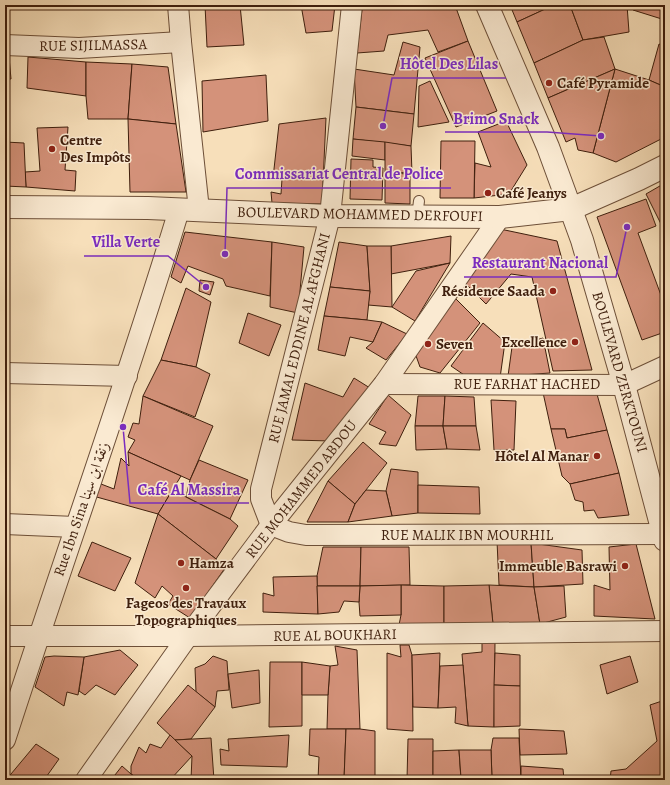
<svg xmlns="http://www.w3.org/2000/svg" width="670" height="785" font-family="Alegreya,Amiri,serif">
  <rect width="100%" height="100%" fill="#f7dfba"/>
  <filter id="stains"><feTurbulence type="fractalNoise" baseFrequency=".005" numOctaves="4"/><feColorMatrix values="0 0 0 0 .2 0 0 0 0 .09 0 0 0 0 .02 0 0 0 .5 -.17"/></filter>
  <radialGradient id="worn" r=".72"><stop offset=".6" stop-color="#630" stop-opacity="0"/><stop offset="1" stop-color="#630" stop-opacity=".3"/></radialGradient>
  <!-- building -->
  <g fill="#d4927a" stroke="#3f1f0d">
    <path d="M189,5H207L190,8Z"/>
    <path d="M205,5H240L244,45L207,47Z"/>
    <path d="M301,5H335L332,31L306,33Z"/>
    <path d="M387,5H455L468,41L438,52L428,30L388,35L384,51L357,53L362,9Z"/>
    <path d="M510,5H554L517,22Z"/>
    <path d="M554,5H570L583,40L534,63L517,22Z"/>
    <path d="M570,5H627L629,32L583,40Z"/>
    <path d="M632,5H665V20L633,10Z"/>
    <path d="M604,37L615,69L548,98L534,63L583,40Z"/>
    <path d="M468,41L497,111L456,127L425,58Z"/>
    <path d="M403,42L420,47L414,114L356,107L354,69L394,75Z"/>
    <path d="M659,44L665,46V87L649,80Z"/>
    <path d="M5,57H9L11,79H5Z"/>
    <path d="M28,57L86,62V96L27,88Z"/>
    <path d="M86,62L132,64L128,119H88L86,96Z"/>
    <path d="M132,64L168,67L176,124L128,119Z"/>
    <path d="M615,69L649,80L665,87V124L663,138L616,162L593,153Z"/>
    <path d="M615,69L593,153L578,150L575,138L566,142L548,98Z"/>
    <path d="M266,75L268,121L203,132L202,81Z"/>
    <path d="M430,81L449,122L418,127L419,86Z"/>
    <path d="M356,107L414,114L411,146L353,139Z"/>
    <path d="M326,118L322,204L272,203L271,192L281,194L282,179L273,178L279,124Z"/>
    <path d="M128,119L176,124L186,192H130Z"/>
    <path d="M506,121L527,165L509,194L474,198L475,163L491,167L478,132Z"/>
    <path d="M68,127L65,170L76,171L75,191L26,187L25,172L40,171L37,128Z"/>
    <path d="M353,139L385,142V160L352,156Z"/>
    <path d="M441,141H475L474,198H440Z"/>
    <path d="M5,142L24,143L26,187L5,186Z"/>
    <path d="M385,142L411,146L412,173L385,172Z"/>
    <path d="M351,159L373,160V167L383,168L382,200L350,199Z"/>
    <path d="M385,173L410,174V204L385,203Z"/>
    <path d="M665,183V222L661,224L646,194Z"/>
    <path d="M646,199L656,226L638,233L665,306V332L642,340L597,217Z"/>
    <path d="M500,229L557,241L592,370L553,371L532,277L511,274L486,304L461,279Z"/>
    <path d="M185,232L272,242L270,296L226,286L223,279L188,266L181,283L171,277Z"/>
    <path d="M451,236L450,263L391,274V246Z"/>
    <path d="M272,242L304,247L298,313L270,307Z"/>
    <path d="M339,242L367,246L370,291L330,287Z"/>
    <path d="M367,246H391L392,307L368,305L370,291Z"/>
    <path d="M450,263L415,321L392,307L416,271Z"/>
    <path d="M200,280L214,282L210,295L199,291Z"/>
    <path d="M330,287L370,291L367,320L324,316Z"/>
    <path d="M186,288L211,302L196,367L161,360Z"/>
    <path d="M452,295L480,323L440,373L420,367L415,353Z"/>
    <path d="M248,313L281,325L269,356L239,343Z"/>
    <path d="M324,316L367,320L382,322L373,342L350,337L345,356L318,350Z"/>
    <path d="M382,322L407,334L386,360L366,348L373,342Z"/>
    <path d="M483,323L505,342L500,378L470,379L451,366Z"/>
    <path d="M543,338L550,373L508,376L512,347Z"/>
    <path d="M161,360L196,367L210,374L195,417L143,396Z"/>
    <path d="M354,378L370,388L332,441L292,440L305,383L343,397Z"/>
    <path d="M595,387L607,430L567,438L565,429H551L542,388Z"/>
    <path d="M388,395L411,415L396,446L379,444L386,432L369,424Z"/>
    <path d="M143,396L213,426L190,480L128,452L135,440L128,437L133,423L139,424Z"/>
    <path d="M418,396H445L443,426H415Z"/>
    <path d="M445,396L474,397L476,426H443Z"/>
    <path d="M491,400L516,401L514,450H494Z"/>
    <path d="M415,426H443L447,449L416,450Z"/>
    <path d="M443,426H476L480,450L447,449Z"/>
    <path d="M551,429H565L567,438L607,430L619,473L570,484L562,476Z"/>
    <path d="M363,442L387,463L355,504L328,481Z"/>
    <path d="M128,452L181,476L158,514L93,496L101,484L114,489L121,458L129,466Z"/>
    <path d="M199,460L248,480L230,519L186,497L190,480Z"/>
    <path d="M391,469L418,472V513L392,516L386,491Z"/>
    <path d="M619,473L629,515L598,518L594,510L584,511L583,502L575,500L570,484Z"/>
    <path d="M328,481L355,504L348,522H307Z"/>
    <path d="M418,485L479,487L480,514L418,513Z"/>
    <path d="M173,489L186,497L230,519L238,526L216,559L158,514Z"/>
    <path d="M366,490L386,491L392,516L348,522L355,504Z"/>
    <path d="M158,514L216,559L225,568L190,618L168,604L173,596L162,586L155,598L135,583Z"/>
    <path d="M497,541L531,543L534,587L499,585Z"/>
    <path d="M92,542L131,558L115,591L78,576Z"/>
    <path d="M531,543L582,550L583,584L534,587Z"/>
    <path d="M636,544L655,619L594,616V585L610,590L609,547Z"/>
    <path d="M323,547H361L360,586H317V576Z"/>
    <path d="M361,547H409L410,585L360,586Z"/>
    <path d="M317,576L318,614L263,612V593L274,596L273,577Z"/>
    <path d="M401,585L444,586V625H399L401,615Z"/>
    <path d="M401,585V615L360,616L359,602L360,586Z"/>
    <path d="M489,585L534,587L540,624H493Z"/>
    <path d="M489,585L493,624L444,625V586Z"/>
    <path d="M317,586H360L359,602L344,601L339,612L318,614Z"/>
    <path d="M564,586L566,617L540,624L534,587Z"/>
    <path d="M482,641L495,642L494,727L468,726L462,654L482,652Z"/>
    <path d="M400,645H409L412,655L413,731L387,729V653L401,657Z"/>
    <path d="M335,646L357,650L360,729H327L328,695L330,666L338,665Z"/>
    <path d="M120,650L138,665L115,695L96,685L85,695L79,691L84,657Z"/>
    <path d="M440,653L438,708L413,707L412,655Z"/>
    <path d="M495,653L520,655V686L494,685Z"/>
    <path d="M54,656L84,657L78,695L67,692L64,706L35,687L45,657Z"/>
    <path d="M213,656L227,661L229,690L217,691L215,707L196,692L195,668L205,664Z"/>
    <path d="M630,656L638,682L607,694L600,665Z"/>
    <path d="M270,662H302V726L269,727Z"/>
    <path d="M302,662L330,666L328,695H302Z"/>
    <path d="M463,665L468,726L455,723L456,707L438,708L440,666Z"/>
    <path d="M259,670L260,703L232,708L228,674Z"/>
    <path d="M188,685L215,707L191,739L175,740L157,723Z"/>
    <path d="M494,685L520,686V726L494,727Z"/>
    <path d="M665,700V769L657,780H610L611,771L626,769L657,741L650,705Z"/>
    <path d="M310,729H346L344,780H318L319,757L309,755Z"/>
    <path d="M346,729H360L375,731V780H344Z"/>
    <path d="M519,729L564,731L567,754L520,755Z"/>
    <path d="M170,735L192,756L170,780H140L131,774V766L139,747L146,753L150,744L161,748Z"/>
    <path d="M289,735L287,767L221,765L220,749L229,751L228,739Z"/>
    <path d="M211,738L214,780H191L192,756L175,740Z"/>
    <path d="M493,738H519L521,780L492,779L491,750Z"/>
    <path d="M408,739H433V780H407Z"/>
    <path d="M36,744L59,759L44,780H6Z"/>
    <path d="M459,750L461,780H433V751Z"/>
    <path d="M459,750H491L492,779L461,778Z"/>
    <path d="M122,766L131,774L140,780H111Z"/>
    <path d="M521,766L563,769L564,780H521Z"/>
  </g>
  <g fill="none" stroke-linecap="round" stroke-linejoin="round">
    <!-- service casing -->
    <g stroke="#6d4f38" stroke-width="12">
      <path id="service" d="M417,217L419,201"/>
    </g>
    <!-- minor casing -->
    <g stroke="#6d4f38" stroke-width="22">
      <g id="minor">
        <path d="M178,5L181,42L199,210"/>
        <path d="M5,45L79,48L181,42"/>
        <path d="M5,373L127,376"/>
        <path d="M384,384L624,385L665,366"/>
        <path d="M5,524L75,527"/>
        <path d="M271,525L261,499V489L330,216L352,5"/>
        <path d="M271,525L289,532L306,535L665,534"/>
        <path d="M5,636H188L665,631"/>
        <path d="M5,740C62,563 125,388 179,210"/>
        <path d="M86,780L188,636L271,525L384,384L500,217"/>
      </g>
    </g>
    <!-- tertiary casing -->
    <g stroke="#6d4f38" stroke-width="24">
      <g id="tertiary">
        <path d="M487,5L548,147L582,240L624,385L665,540"/>
        <path d="M5,207L148,208L330,216L500,217L571,209L639,179L665,166"/>
      </g>
    </g>
    <!-- service -->
    <use href="#service" stroke="#faead2" stroke-width="10"/>
    <!-- minor -->
    <use href="#minor" stroke="#faead2" stroke-width="20"/>
    <!-- tertiary -->
    <use href="#tertiary" stroke="#faead2" stroke-width="22"/>
  </g>
  <!-- markers -->
  <g fill="#8f2418" stroke="#faead2" stroke-width="1.5">
    <circle cx="549" cy="83" r="4"/>
    <circle cx="52" cy="149" r="4"/>
    <circle cx="488" cy="193" r="4"/>
    <circle cx="553" cy="291" r="4"/>
    <circle cx="575" cy="342" r="4"/>
    <circle cx="428" cy="344" r="4"/>
    <circle cx="597" cy="456" r="4"/>
    <circle cx="181" cy="563" r="4"/>
    <circle cx="625" cy="566" r="4"/>
    <circle cx="186" cy="588" r="4"/>
  </g>
  <g text-anchor="middle" dominant-baseline="central" stroke-width="3" stroke-linejoin="round" paint-order="stroke">
    <!-- street labels -->
    <g font-size="15" fill="#3f1f0d" stroke="#faead2">
      <text transform="translate(93 45) rotate(-1)">RUE SIJILMASSA</text>
      <text transform="translate(360 214) rotate(1)">BOULEVARD MOHAMMED DERFOUFI</text>
      <text transform="translate(299 338) rotate(-76)">RUE JAMAL EDDINE AL AFGHANI</text>
      <text transform="translate(620 372) rotate(74)">BOULEVARD ZERKTOUNI</text>
      <text x="527" y="384">RUE FARHAT HACHED</text>
      <text transform="translate(301 489) rotate(-52)">RUE MOHAMMED ABDOU</text>
      <text transform="translate(81 509) rotate(-71)">Rue Ibn Sina زنقة ابن سينا</text>
      <text x="467" y="535">RUE MALIK IBN MOURHIL</text>
      <text transform="translate(335 635) rotate(-1)">RUE AL BOUKHARI</text>
    </g>
    <!-- poi labels -->
    <g font-size="15" font-weight="bold" fill="#3f1f0d" stroke="#faead2" text-anchor="start">
      <text x="557" y="83">Café Pyramide</text>
      <text x="60" y="140">Centre<tspan x="60" dy="17">Des Impôts</tspan></text>
      <text x="496" y="193">Café Jeanys</text>
      <text x="545" y="291" text-anchor="end">Résidence Saada</text>
      <text x="567" y="342" text-anchor="end">Excellence</text>
      <text x="436" y="344">Seven</text>
      <text x="589" y="456" text-anchor="end">Hôtel Al Manar</text>
      <text x="189" y="563">Hamza</text>
      <text x="617" y="566" text-anchor="end">Immeuble Basrawi</text>
      <text x="186" y="603" text-anchor="middle">Fageos des Travaux<tspan x="186" dy="17">Topographiques</tspan></text>
    </g>
  </g>
  <!-- callouts -->
  <path fill="none" stroke="#7b2cbf" stroke-width="1.5" d="M383 126L392 78H506M601 136L547 132H445M225 254L227 188H451M206 287L168 256H84M627 227L616 277H464M123 427L130 503H249"/>
  <g fill="#7b2cbf" stroke="#faead2" stroke-width="1.5">
    <circle cx="383" cy="126" r="4"/>
    <circle cx="601" cy="136" r="4"/>
    <circle cx="225" cy="254" r="4"/>
    <circle cx="206" cy="287" r="4"/>
    <circle cx="627" cy="227" r="4"/>
    <circle cx="123" cy="427" r="4"/>
  </g>
  <g font-size="16" text-anchor="middle" font-weight="bold" fill="#7b2cbf" stroke="#faead2" stroke-width="3" stroke-linejoin="round" paint-order="stroke">
    <text x="449" y="69">Hôtel Des Lilas</text>
    <text x="496" y="124">Brimo Snack</text>
    <text x="339" y="179">Commissariat Central de Police</text>
    <text x="126" y="247">Villa Verte</text>
    <text x="540" y="268">Restaurant Nacional</text>
    <text x="189" y="495">Café Al Massira</text>
  </g>
  <!-- margin -->
  <rect width="670" height="785" fill="none" stroke="#f7dfba" stroke-width="20"/>
  <rect x="6" y="6" width="658" height="773" fill="none" stroke="#3f1f0d" stroke-width="2"/>
  <rect x="10" y="10" width="650" height="765" fill="none" stroke="#3f1f0d"/>
  <rect width="100%" height="100%" filter="url(#stains)"/>
  <rect width="100%" height="100%" fill="url(#worn)"/>
</svg>
